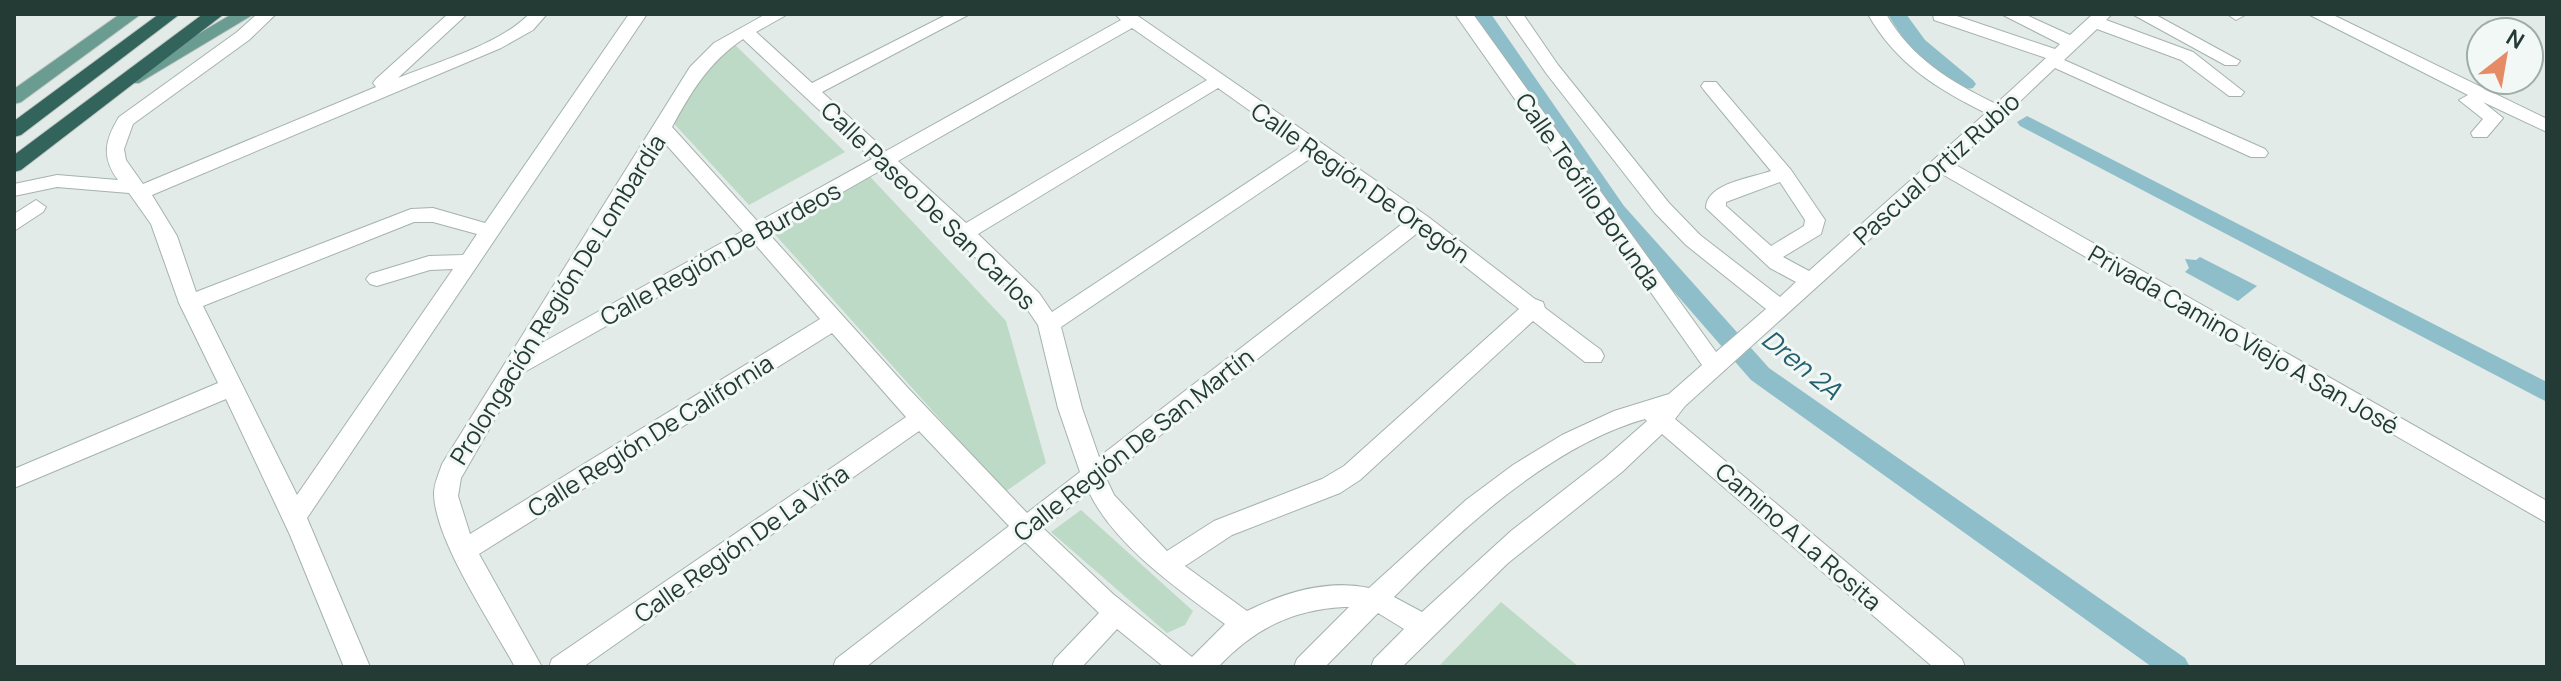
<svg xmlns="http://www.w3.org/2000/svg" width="2561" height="681" font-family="Manrope,sans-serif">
  <rect width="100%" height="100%" fill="#e2ebe7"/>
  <!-- green -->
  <g fill="#bddac6">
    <path d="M729,39L845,152L749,205L667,116Z"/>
    <path d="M859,165L1006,321L1046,463L1005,492L763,221Z"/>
    <path d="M1081,510L1193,611L1185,625L1167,633L1051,532Z"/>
    <path d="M1501,602L1579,667H1438Z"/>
  </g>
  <!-- water -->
  <path fill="#8fbecb" d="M2200,257L2257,286L2238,301L2185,272L2189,268L2185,259L2196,260Z"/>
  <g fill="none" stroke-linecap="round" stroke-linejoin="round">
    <!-- canal -->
    <g fill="#8fbecb" fill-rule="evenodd">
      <path d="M1473,14H1491L1624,206L1769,368L2185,658L2190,667H2152L1751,380L1608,216Z"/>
      <path d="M1888,14H1906L1925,40L1973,80L1976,84L1973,88C1946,95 1899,36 1888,14Z"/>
      <path d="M2027,116L2547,382V402L2020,126L2017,122Z"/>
    </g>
    <!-- minor casing -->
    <g stroke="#a5b2ae" stroke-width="2">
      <g id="minor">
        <path d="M257,14H276L249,40L133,124L124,149L126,160L143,184L376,87L373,83L376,79L448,14H467L398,78C437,62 501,44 529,14H547L533,30L501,48L152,195L177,236L196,292L411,209L433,208L485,223L629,14H647L307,518L370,667H344L290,535L226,399L14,488V469L218,383L179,303L151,224L129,193L57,187L14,196V184L57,175L118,180C101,157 105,140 119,117L237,32ZM414,222H433L477,234L463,255L429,256L370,274L366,279L370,284L377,286L430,270L453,269L297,495L203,306Z"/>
        <path d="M766,14H788L756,32L812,83L948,14H970L822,92L886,151L1121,20L1115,14H1135L1427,216L1535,299L1543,302L1545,308L1601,350L1604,356L1601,362H1585L1533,321L1360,480L1340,493L1232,535L1185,566L1247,611C1283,593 1328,579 1369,588L1466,500L1513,465L1562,435L1614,411L1669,394L1702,365L1455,14H1473L1716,352L1766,309L1686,245L1655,213L1546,73L1505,14H1523L1558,65L1669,203L1700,235L1780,297L1796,282L1770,268L1706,208C1706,183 1752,178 1771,171L1704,90L1701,86L1704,82H1716L1791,170L1825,220L1821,234L1783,257L1809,271L1986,113C1937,89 1895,63 1868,14H1886C1911,58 1951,82 1996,104L2046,58L1934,20L1933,14H1951L2055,49L2060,44L2001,14H2024L2070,35L2093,14H2112L2106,20L2193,52L2244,92L2241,96H2229L2181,60L2097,29L2064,60L2265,149L2268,153L2265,157H2251L2055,68L1954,164L2547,501V523L1942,174L1685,406L1675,419L1962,659L1965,667H1933L1662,434L1622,472L1508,563L1402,667H1371L1374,659L1404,629L1378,613L1325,667H1294L1297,659L1349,607H1344C1291,610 1254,629 1218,667H1164L1117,629L1082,667H1052L1055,659L1099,613L1025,542L866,667H833L836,659L1009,526L919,431L583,667H549L552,659L906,417L832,333L479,554L542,667H515C492,624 435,541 434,494C434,483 439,474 442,464L690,67L714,43ZM1132,28L1207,80L966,223L898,161ZM743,39L872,159L758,222L672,127C691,92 709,62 743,39ZM1218,88L1301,147L1052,312L1039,293L978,234ZM663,141L743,231L540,344ZM1314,156L1406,221L1099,457L1082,408L1061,327ZM883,169L1023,303L1038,325L1058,408L1080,472L1027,513L907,387L769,234ZM1780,182L1805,220L1804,226L1771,246L1726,206V202ZM1420,231L1519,309L1344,466L1322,479L1214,521L1167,551L1114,495L1106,478ZM754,243L820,319L470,534L458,496L461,478L521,374ZM1645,419L1647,421L1605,458L1511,531L1422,612L1394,597C1461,529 1552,445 1645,419ZM1089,492C1114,545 1179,590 1225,624L1192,657L1113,594L1043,528Z"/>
        <path d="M2132,14H2154L2240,61L2237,65H2225Z"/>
        <path d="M2227,14H2245V15L2236,20Z"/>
        <path d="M2308,14H2331L2547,119V132L2483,102L2503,118L2487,137H2473L2471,133L2483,119L2459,100L2468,95Z"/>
        <path d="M36,200L46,207L43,212L14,231V214Z"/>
      </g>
    </g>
    <!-- major casing -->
    <g stroke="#c2c8c6" stroke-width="2">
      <g id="major">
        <path d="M120,14H141L21,102L14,104V89Z"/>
        <path d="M232,14H254L139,83H125L122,79Z"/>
      </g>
    </g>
    <!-- highway casing -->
    <g stroke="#c2c8c6" stroke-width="2">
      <g id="highway">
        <path d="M159,14H180L21,135L14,137V121Z"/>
        <path d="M203,14H224L21,170L14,172V155Z"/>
      </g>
    </g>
    <!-- minor -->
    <use href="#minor" fill="#fff" fill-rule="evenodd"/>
    <!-- major -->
    <use href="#major" fill="#6b9c92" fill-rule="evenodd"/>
    <!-- highway -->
    <use href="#highway" fill="#32645c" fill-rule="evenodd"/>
  </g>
  <g text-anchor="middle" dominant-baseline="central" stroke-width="6" stroke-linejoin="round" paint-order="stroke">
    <!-- street labels -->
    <g font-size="24" fill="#243a35" stroke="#f2f8f5">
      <text transform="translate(1936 168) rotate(-42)">Pascual Ortiz Rubio</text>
      <text transform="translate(1361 182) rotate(35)">Calle Región De Oregón</text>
      <text transform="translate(1589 191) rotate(55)">Calle Teófilo Borunda</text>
      <text transform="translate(929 205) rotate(44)">Calle Paseo De San Carlos</text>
      <text transform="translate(720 253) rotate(-29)">Calle Región De Burdeos</text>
      <text transform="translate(557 299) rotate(-58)">Prolongación Región De Lombardía</text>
      <text transform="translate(2244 339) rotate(30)">Privada Camino Viejo A San José</text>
      <text transform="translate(650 435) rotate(-32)">Calle Región De California</text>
      <text transform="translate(1133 444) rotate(-38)">Calle Región De San Martín</text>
      <text transform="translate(1799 536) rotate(41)">Camino A La Rosita</text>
      <text transform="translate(741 543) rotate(-35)">Calle Región De La Viña</text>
    </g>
    <!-- water labels -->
    <g font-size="26" font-style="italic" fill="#246070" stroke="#f2f8f5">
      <text transform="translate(1802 364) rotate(39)">Dren 2A</text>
    </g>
  </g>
  <!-- border -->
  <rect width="2561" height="681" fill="none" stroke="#243a35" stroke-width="32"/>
  <!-- north arrow -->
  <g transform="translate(2505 56) rotate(31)"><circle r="38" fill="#f2f8f5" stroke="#a0aca8" stroke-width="2"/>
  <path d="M0-6L14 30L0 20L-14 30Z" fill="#e58c66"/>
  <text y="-12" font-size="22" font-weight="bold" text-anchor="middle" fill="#243a35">N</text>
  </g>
</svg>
